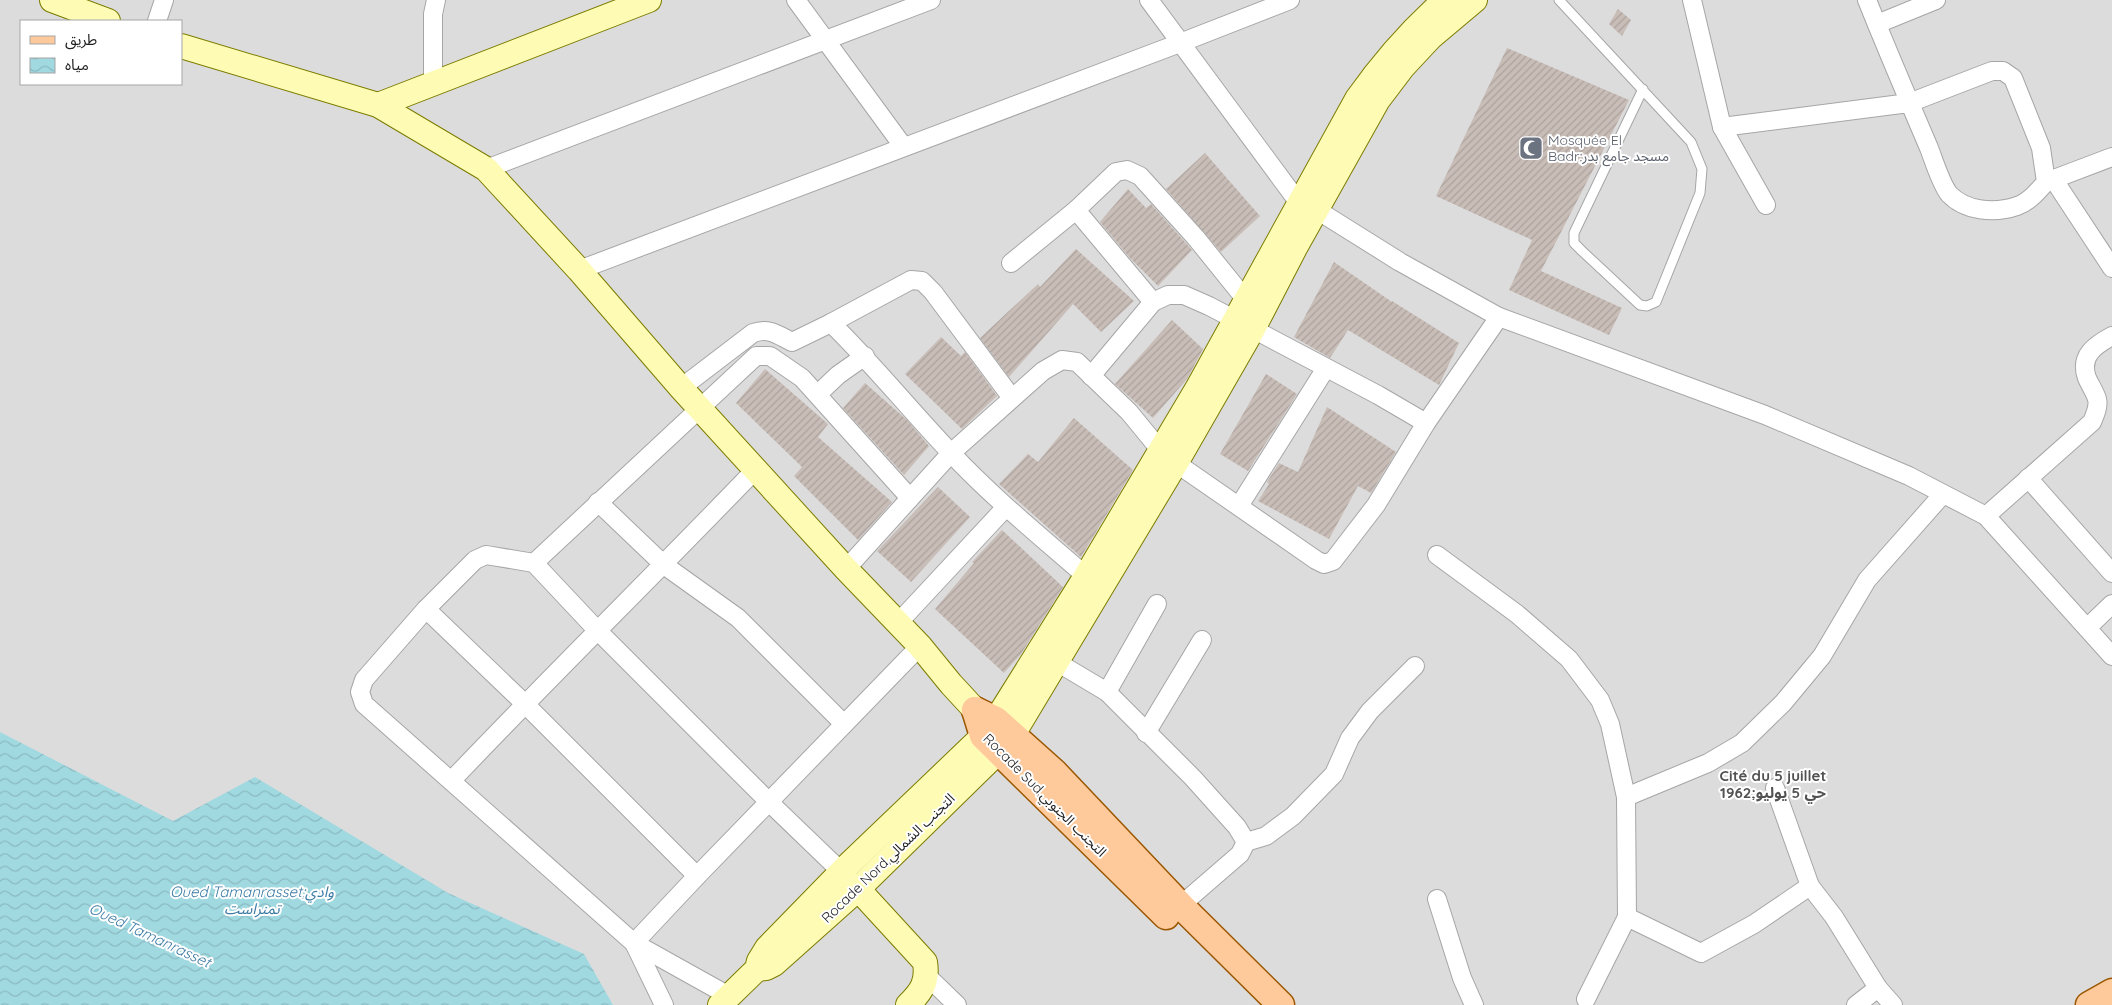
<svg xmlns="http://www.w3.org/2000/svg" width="2112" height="1005" font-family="Quicksand,'Noto Sans Arabic',sans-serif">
  <defs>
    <pattern id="water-waves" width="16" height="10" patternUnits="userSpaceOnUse" patternTransform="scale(1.25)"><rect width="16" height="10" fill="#a1d9e1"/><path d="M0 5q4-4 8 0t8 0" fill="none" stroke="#8abac1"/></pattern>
    <pattern id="building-hatch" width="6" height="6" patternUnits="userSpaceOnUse" patternTransform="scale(1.25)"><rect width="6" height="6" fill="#c9bdb7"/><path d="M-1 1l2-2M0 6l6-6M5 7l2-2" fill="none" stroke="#aca29d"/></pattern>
  </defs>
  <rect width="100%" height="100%" fill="#f0ebe4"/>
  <!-- residential -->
  <path fill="#dddcdc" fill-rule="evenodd" d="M0,0H2112V1005H0ZM21,21H181V84H21Z"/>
  <!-- water -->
  <path fill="url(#water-waves)" d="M0,732L173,821L255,777L448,893L584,954L613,1005H0Z"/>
  <!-- building -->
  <g fill="url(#building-hatch)">
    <path d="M1618,9L1631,20L1622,36L1609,24Z"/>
    <path d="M1507,48L1629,100L1541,271L1622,308L1609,335L1509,290L1532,240L1436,196Z"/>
    <path d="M1205,153L1260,216L1221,252L1166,189Z"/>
    <path d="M1128,189L1146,208L1151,204L1192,250L1158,286L1130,258L1100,222Z"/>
    <path d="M1076,249L1134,301L1101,332L1073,304L1009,377L980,338L1038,284L1040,287Z"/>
    <path d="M1334,262L1392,302V301L1459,343L1439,385L1348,330L1330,358L1294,337Z"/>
    <path d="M1172,320L1203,349L1187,379L1153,418L1115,384Z"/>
    <path d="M941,337L961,356L965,352L997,396L962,429L905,374Z"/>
    <path d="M765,369L828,424L818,437L892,502L858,540L794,476L802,467L736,403Z"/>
    <path d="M1266,374L1297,394L1248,471L1220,454Z"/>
    <path d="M865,383L907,420L929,446L904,475L843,408Z"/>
    <path d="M1327,407L1396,452L1371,493L1358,486L1329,539L1258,501L1269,484L1267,482L1279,463L1298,472Z"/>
    <path d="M1074,418L1133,470L1081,557L999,484L1028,454L1038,462Z"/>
    <path d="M938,487L970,517L911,582L877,551Z"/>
    <path d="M1002,530L1063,587L1021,654L1004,673L935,609L974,563L972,562Z"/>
  </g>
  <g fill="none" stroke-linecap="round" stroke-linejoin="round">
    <!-- lane casing -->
    <g stroke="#a6a6a6" stroke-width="11">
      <path id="lane" d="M1559,0L1691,142L1702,169L1700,193L1656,302L1647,306L1640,305L1582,251L1574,243V233L1643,89"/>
    </g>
    <!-- street casing -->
    <g stroke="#a6a6a6" stroke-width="20">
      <g id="street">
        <path d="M796,0L903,146"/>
        <path d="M1149,0L1299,203"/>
        <path d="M1692,0L1722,127L1766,205"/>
        <path d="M157,21L164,0"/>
        <path d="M1877,24L1936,0"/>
        <path d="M433,83V14L436,0"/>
        <path d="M1722,127L1909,103L1992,71H2003L2013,78L2041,148L2046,182C2038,191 2029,202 2017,206C1994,214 1965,211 1949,194C1941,184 1934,161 1929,148C1908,99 1887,50 1867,0"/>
        <path d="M486,169L931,0"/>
        <path d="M2054,180L2112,268"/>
        <path d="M2046,182L2112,157"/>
        <path d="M1076,210L1153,302"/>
        <path d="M1317,210L1400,262L1499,317L1765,415L1909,476L1986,516L2112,656"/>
        <path d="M1011,263L1076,210L1116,172L1127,170L1140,176L1196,238L1246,300"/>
        <path d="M579,270L1180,43L1290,0"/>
        <path d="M831,323L911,280L922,281L933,292L1012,398"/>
        <path d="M1091,376L1153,302L1168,295H1184L1209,306L1253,329L1378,395L1426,423"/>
        <path d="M681,388L753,333C769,327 778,335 792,342L831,323C873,364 910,410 950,452C992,497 1040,536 1086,576"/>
        <path d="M818,394L838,375L865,356"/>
        <path d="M2028,478L2112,573"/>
        <path d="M598,502L664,565L738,618L844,724"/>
        <path d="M1239,506L1326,368"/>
        <path d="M1986,516L2092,422C2095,415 2099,406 2097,399C2095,392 2090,385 2087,378C2079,356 2095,345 2112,336"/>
        <path d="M1437,555L1517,614L1569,659L1600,700L1610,724L1626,797L1627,917L1701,953L1754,924L1810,886"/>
        <path d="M534,563L756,356H770L802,378L910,498"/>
        <path d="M846,569L951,453L1043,371L1062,360L1077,362L1129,412L1161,451L1176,463L1316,560L1324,564L1333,561L1376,505L1426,423L1499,317"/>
        <path d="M426,609L524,703L697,876"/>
        <path d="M898,623L1006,507"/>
        <path d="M2087,628L2112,604"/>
        <path d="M1055,661L1107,692L1193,778L1237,827L1246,842L1240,854L1173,912"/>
        <path d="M1107,692L1157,604"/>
        <path d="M1146,733L1202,640"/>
        <path d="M452,780C552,675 655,574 756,469"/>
        <path d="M1775,788L1810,886L1834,917L1878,988L1893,1005"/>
        <path d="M1626,797L1708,763L1742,743L1783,703L1822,656L1867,580L1943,494"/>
        <path d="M1246,842L1266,836L1293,816L1334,774L1350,738L1370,711L1415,666"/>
        <path d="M1437,899L1462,978L1474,1005"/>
        <path d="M634,943L697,876L920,646"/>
        <path d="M634,943L664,1005"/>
        <path d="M927,976L957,1005"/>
        <path d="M729,996L634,943L364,704L360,692L364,680L426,609L475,560L486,555L534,563L597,630L769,802L849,879"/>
        <path d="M1586,999L1627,917"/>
        <path d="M1856,1005L1878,988"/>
      </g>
    </g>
    <!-- secondary casing -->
    <g stroke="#7b7c00" stroke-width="26">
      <g id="secondary">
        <path d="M52,0L108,21"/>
        <path d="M181,46L378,105L486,169L579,270L681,388L846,569L920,646L951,684L975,710"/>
        <path d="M378,105L649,0"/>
        <path d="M858,889L925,962C928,982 922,991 908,1005"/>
        <path d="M757,969L766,968L774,964L858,889L996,754L1012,736L1176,463L1253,329L1295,248L1378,100L1403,67L1431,37L1475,0"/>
        <path d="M720,1005L757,969L759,961L767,948L842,871L983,736L996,720L1086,576L1197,389L1357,99C1383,62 1411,30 1445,0"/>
      </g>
    </g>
    <!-- primary casing -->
    <g stroke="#9a5700" stroke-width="29">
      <g id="primary">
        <path d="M975,710L996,720L1054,772L1181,906L1281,1005"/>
        <path d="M975,710L983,736L1166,916"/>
        <path d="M2089,1005L2112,992"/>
      </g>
    </g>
    <!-- lane -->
    <use href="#lane" stroke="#fff" stroke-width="9"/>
    <!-- street -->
    <use href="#street" stroke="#fff" stroke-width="18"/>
    <!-- secondary -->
    <use href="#secondary" stroke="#fefbb4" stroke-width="24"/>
    <!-- primary -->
    <use href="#primary" stroke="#ffca9b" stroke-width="26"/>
  </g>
  <!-- icons -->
  <defs>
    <g id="mosque-square" transform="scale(1.25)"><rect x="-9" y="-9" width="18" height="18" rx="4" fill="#6b7280" stroke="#fff"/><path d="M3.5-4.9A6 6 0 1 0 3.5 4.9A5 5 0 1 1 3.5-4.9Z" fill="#fff"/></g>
  </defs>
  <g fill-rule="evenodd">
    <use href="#mosque-square" x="1531" y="148"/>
  </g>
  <g text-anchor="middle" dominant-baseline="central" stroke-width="4" stroke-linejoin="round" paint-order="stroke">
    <!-- worship labels -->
    <g font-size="14" fill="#5b616d" stroke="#fff" text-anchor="start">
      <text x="1548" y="140">Mosquée El<tspan x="1548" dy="16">Badr;مسجد جامع بدر</tspan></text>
    </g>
    <!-- street labels -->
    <g font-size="14" fill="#1f1f1f" stroke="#fff">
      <text transform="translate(1045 795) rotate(45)">Rocade Sud,التجنب الجنوبي</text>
      <text transform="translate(888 858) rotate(-44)">Rocade Nord,التجنب الشمالي</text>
    </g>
    <!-- neighbourhood labels -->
    <g font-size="15" font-weight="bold" fill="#525252" stroke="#fff">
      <text x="1773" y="775">Cité du 5 juillet<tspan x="1773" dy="17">1962;حي 5 يوليو</tspan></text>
    </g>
    <!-- water labels -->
    <g font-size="15" font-style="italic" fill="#3e7ca6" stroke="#fff">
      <text x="252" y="891">Oued Tamanrasset;وادي<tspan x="252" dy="17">تمنراست</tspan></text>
      <text transform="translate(150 935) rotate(25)">Oued Tamanrasset</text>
    </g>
  </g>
  <!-- legend -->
  <rect x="20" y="20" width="162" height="65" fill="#ffffff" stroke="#a5a5a5"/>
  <rect x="30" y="36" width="25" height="8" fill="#ffca9b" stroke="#a5a5a5"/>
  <text x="65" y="45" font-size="15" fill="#1f1f1f">طريق</text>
  <rect x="30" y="58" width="25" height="15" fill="url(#water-waves)" stroke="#a5a5a5"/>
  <text x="65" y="70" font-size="15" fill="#1f1f1f">مياه</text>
</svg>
